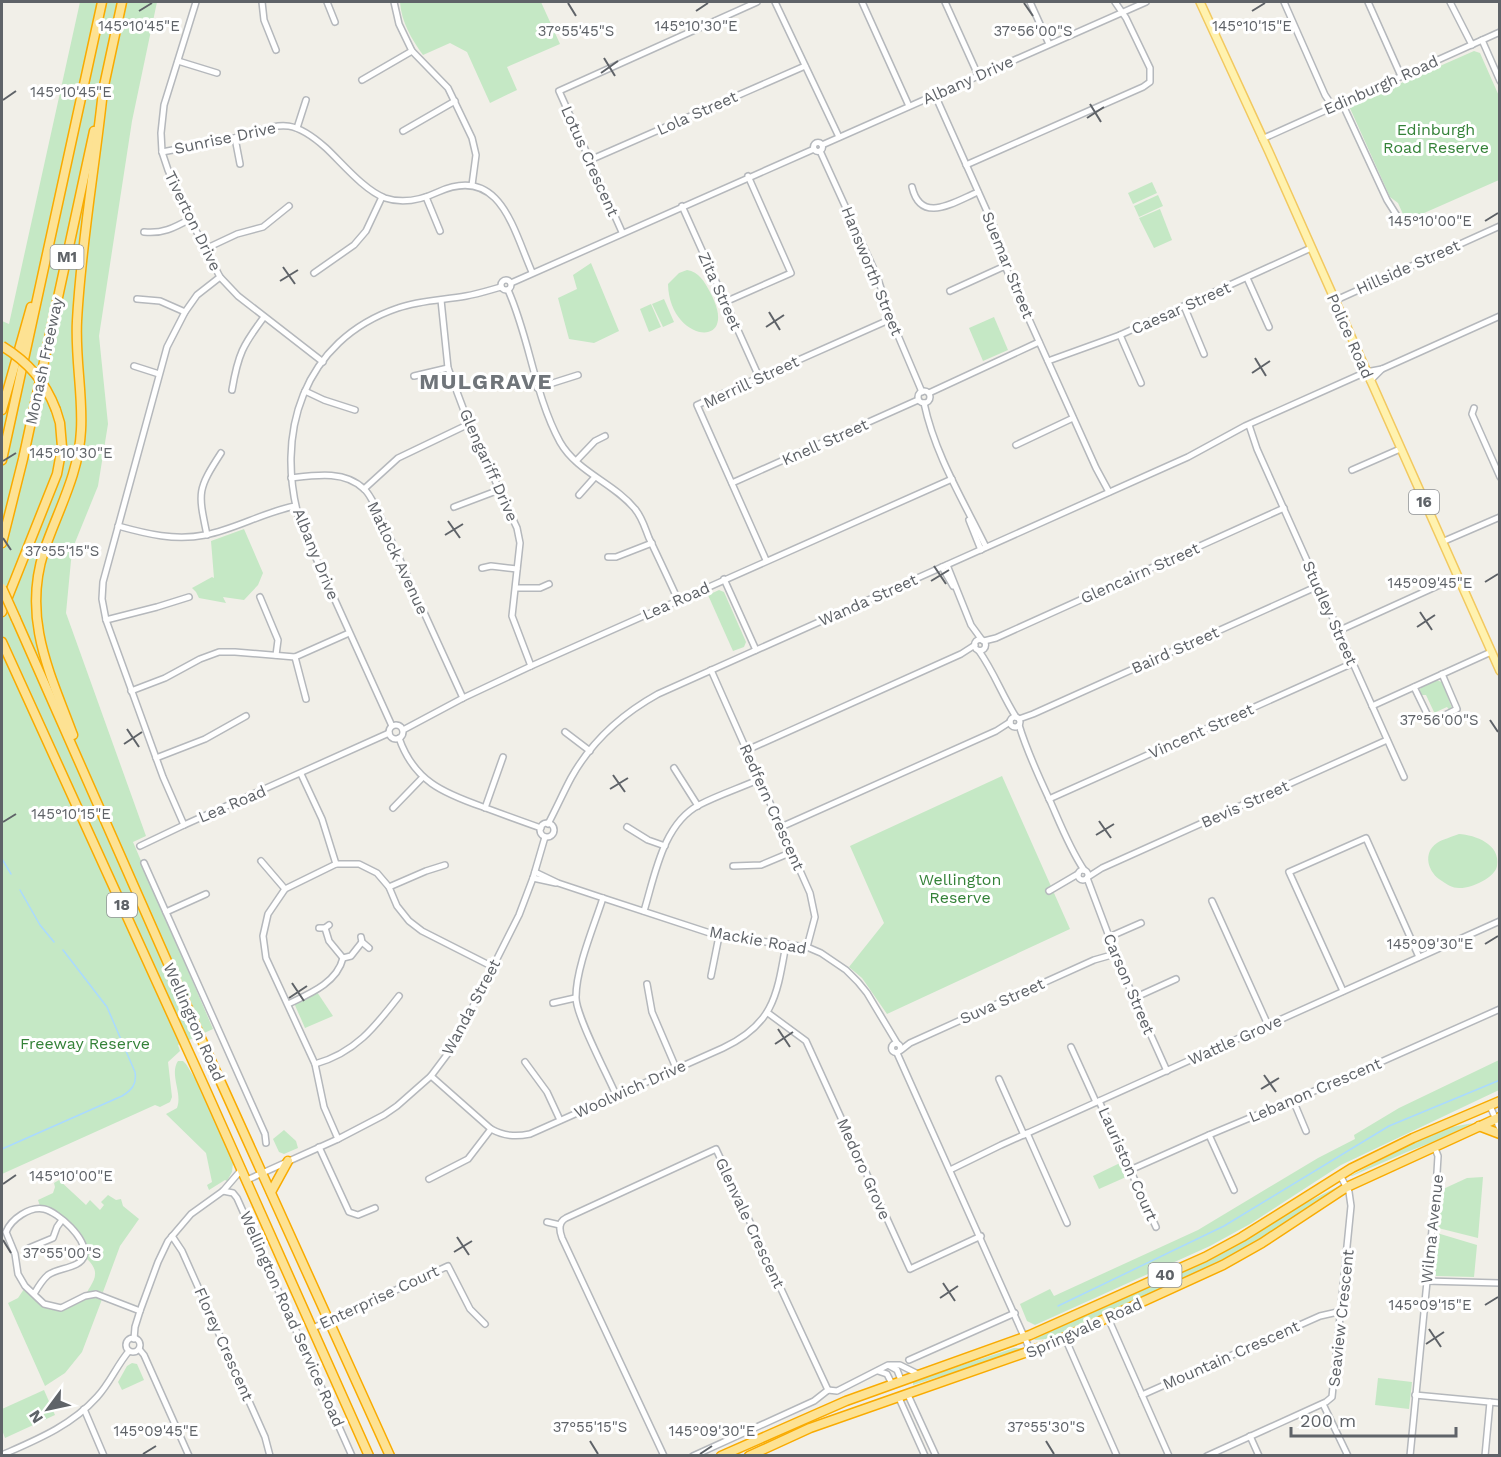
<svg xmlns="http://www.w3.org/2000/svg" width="1501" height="1457" font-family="'Work Sans',sans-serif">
  <rect width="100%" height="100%" fill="#f1efe8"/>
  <!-- green -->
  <g fill="#c5e8c5">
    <path d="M80,2H157L132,121L99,336L108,424L98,486L72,550L66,613L146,836L133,842L213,1029L178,1045L180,1051L168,1062L172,1097L170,1102L160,1107L155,1105L2,1174V321L9,324Z"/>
    <path d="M400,2H541L560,44L507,67L517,90L490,103L467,52L450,43L423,55C412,40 401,21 400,2Z"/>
    <path d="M1474,51L1480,53L1499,96V180L1406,221L1398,203L1390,197L1349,106Z"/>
    <path d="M1152,182L1157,193L1133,204L1128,193Z"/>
    <path d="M1158,195L1163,206L1139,217L1134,206Z"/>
    <path d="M1160,209L1172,240L1154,248L1139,218Z"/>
    <path d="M591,263L619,331L594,343L569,339L558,298L577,289L573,275Z"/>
    <path d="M687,270C699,272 704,281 710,292C742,351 669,343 668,284L679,273Z"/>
    <path d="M664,299L674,322L663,327L652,304Z"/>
    <path d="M651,304L661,327L649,332L640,309Z"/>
    <path d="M994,317L1008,350L983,361L969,328Z"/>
    <path d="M244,529L263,573L258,585L244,600L223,597L226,603L199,598L196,592L192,588L212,577L214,578L211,541Z"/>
    <path d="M719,590L724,592L746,642L744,647L733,651L708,595Z"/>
    <path d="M1436,680L1442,682L1452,708L1450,711L1447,707L1436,712L1437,716L1434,718L1429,714L1433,715L1434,712L1426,695H1420L1419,691L1422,686Z"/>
    <path d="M1002,776L1070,929L887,1014L862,978L849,967L884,923L850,846Z"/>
    <path d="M1459,834C1475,835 1501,844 1497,866C1495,878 1470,889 1459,888C1452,888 1448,885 1442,881C1428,873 1422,853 1437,843C1443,839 1452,837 1459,834Z"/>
    <path d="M317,992L333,1016L305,1028L294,1003Z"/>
    <path d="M1499,1060V1090L1341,1165L1250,1224L1210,1246L1035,1325L1027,1321L1020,1304L1050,1289L1054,1296L1198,1230L1318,1158L1355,1139L1354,1135L1399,1108Z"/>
    <path d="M178,1061H183L186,1064L197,1082L233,1163L232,1172L227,1181L225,1180L209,1190L207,1185L212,1182L206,1153L166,1114L177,1108C183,1094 169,1074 178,1061Z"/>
    <path d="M1473,1123L1438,1140L1407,1152L1352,1176H1350L1413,1143L1452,1127Z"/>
    <path d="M284,1130L296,1141L298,1148L284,1154L279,1152L273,1139Z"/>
    <path d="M1120,1163L1126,1177L1099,1189L1093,1176Z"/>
    <path d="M1483,1177L1478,1238L1438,1228L1441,1190L1467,1178Z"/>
    <path d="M59,1180L86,1205L90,1200L100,1210L104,1205L101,1202L108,1195L116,1200L121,1199L123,1206L139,1219L120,1246L103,1292L98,1291L103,1294L101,1302L82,1352L65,1373L45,1386L8,1303L18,1298L24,1289C50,1310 52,1318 84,1300C88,1284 105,1276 87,1259C91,1233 63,1212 40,1206L38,1200L53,1193L55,1187L54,1183Z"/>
    <path d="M1341,1185L1269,1235L1224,1262L1103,1316L1046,1339L1035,1340L1034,1339L1230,1249L1288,1212Z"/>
    <path d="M1437,1233L1477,1245L1474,1277L1436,1276L1433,1273Z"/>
    <path d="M1014,1348H1025V1350L913,1385V1382L917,1380Z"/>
    <path d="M132,1363L137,1364L144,1380L122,1390L118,1382L127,1366Z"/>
    <path d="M1378,1378L1412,1382L1409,1409L1375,1405Z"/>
    <path d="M44,1390L55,1415L5,1438L2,1430V1409Z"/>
  </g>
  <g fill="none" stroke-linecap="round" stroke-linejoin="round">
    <!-- stream -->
    <g stroke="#aadaff" stroke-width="1.5">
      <path d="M2,859L11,874"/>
      <path d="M20,890L40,925L54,942"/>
      <path d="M2,1149L122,1096C132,1090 137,1084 135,1072L107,1007L63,950"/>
      <path d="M1058,1306L1224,1226L1389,1126L1500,1080"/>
    </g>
    <!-- minor casing -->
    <g stroke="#b5b8bc" stroke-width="8">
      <g id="minor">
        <path d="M196,2L164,105L161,133L162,152L168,170L190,219L220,277L238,296L323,362"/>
        <path d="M262,2L264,20L276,50"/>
        <path d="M327,2L335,22"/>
        <path d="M394,2L399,24L412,51L448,88L472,138L476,155L472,185"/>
        <path d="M775,2L839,137"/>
        <path d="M862,2L909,106"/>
        <path d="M945,2L978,75"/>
        <path d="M1030,2L1049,44"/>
        <path d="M1284,2L1325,95L1333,107"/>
        <path d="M1368,2L1401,76"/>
        <path d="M1450,2L1472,45"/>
        <path d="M1482,40L1500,81"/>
        <path d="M178,61L217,73"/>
        <path d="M362,80L412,51"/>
        <path d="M935,95L994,227L1005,266L1096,468L1109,492"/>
        <path d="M1342,103L1387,200L1399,219"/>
        <path d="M297,128L306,100"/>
        <path d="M403,131L455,101"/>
        <path d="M235,138L240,164"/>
        <path d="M1262,139L1500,32"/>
        <circle cx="818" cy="147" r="4.5"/>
        <path d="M822,145L1146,2"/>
        <path d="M820,151L877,276L891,319L922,392"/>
        <path d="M162,152C186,147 211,144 234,138C277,127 287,113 326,148C342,163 364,190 385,198C403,204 421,200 438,192C500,164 513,229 532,272"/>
        <path d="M590,160L805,66"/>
        <path d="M966,165L1143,87L1150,82V68L1126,18L1115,2"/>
        <path d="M912,187C921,225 954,202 978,192"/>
        <path d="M426,197L440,231"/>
        <path d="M682,206L759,377"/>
        <path d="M144,232C162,234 174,228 190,219"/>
        <path d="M622,232L559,91L757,2"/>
        <path d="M205,249L237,234L263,227L289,206"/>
        <path d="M314,273L354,245L366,231L382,197"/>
        <path d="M1247,278L1269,327"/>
        <circle cx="506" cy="285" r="5"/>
        <path d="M511,283L814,149"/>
        <path d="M508,290C530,339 534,394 560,442C577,472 614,483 635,509C642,517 645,528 649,538C659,559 669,580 678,600"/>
        <path d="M950,291L1005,266"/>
        <path d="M137,299L160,301L185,312"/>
        <path d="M441,300L448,368L469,424L517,528L520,543L512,616L531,666"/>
        <path d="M1334,301L1500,226"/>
        <path d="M725,302L791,273L748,176"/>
        <path d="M1184,306L1204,354"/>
        <path d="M1120,335L1141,383"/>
        <path d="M1048,361L1120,335L1311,248"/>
        <path d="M134,366L159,374"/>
        <path d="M414,376L448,368"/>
        <path d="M1370,381L1382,369"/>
        <path d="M537,388L578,375"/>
        <path d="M232,390C238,354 243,345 264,317"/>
        <path d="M305,391L324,400L355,410"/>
        <circle cx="924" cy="397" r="6"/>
        <path d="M929,393L1039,342"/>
        <path d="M924,403C935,455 963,500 986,547"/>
        <path d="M1474,408L1472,414L1500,477"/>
        <path d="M1249,425L1257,449L1404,777"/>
        <path d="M1016,445L1073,418"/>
        <path d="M576,461L595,441L605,436"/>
        <path d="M1352,470L1400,449"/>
        <path d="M291,478C315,475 345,470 364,489C369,493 372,501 375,505L463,698"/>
        <path d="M732,483L918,400"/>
        <path d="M364,489L398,458L469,424"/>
        <path d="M579,495L595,477"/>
        <path d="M454,507L499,490"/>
        <path d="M969,520L981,550"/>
        <path d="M118,526C147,534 175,541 205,535C236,529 264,512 295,506"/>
        <path d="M207,535C198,492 197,490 221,453"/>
        <path d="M1442,542L1500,517"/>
        <path d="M608,557H616L652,543"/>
        <path d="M766,560L697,405L891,319"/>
        <path d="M947,565L971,625L982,640"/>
        <path d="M942,567L953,586"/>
        <path d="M482,568L491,566L517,569"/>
        <path d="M724,579L756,650"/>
        <path d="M516,588H540L549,584"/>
        <path d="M260,597L278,640L276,655"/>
        <path d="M106,620L157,607L189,597"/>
        <path d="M1338,631L1457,577"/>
        <circle cx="980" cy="645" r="5.5"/>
        <path d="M984,641L996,638L1284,508"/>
        <path d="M979,651C994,672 1002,695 1016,717"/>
        <path d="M295,657L306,699"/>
        <path d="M711,670L810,893L815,917L807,947"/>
        <path d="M1414,687L1430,720L1433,721L1457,709L1442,674"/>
        <path d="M131,691L165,678L200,659L219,652H235L295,657L349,633"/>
        <path d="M1372,706L1491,652"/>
        <circle cx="1015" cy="722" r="5"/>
        <path d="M1019,719L1033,714L1318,586"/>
        <path d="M1019,725C1027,752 1039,777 1051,803C1061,826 1070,849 1084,870"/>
        <circle cx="396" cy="732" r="7"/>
        <path d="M392,726L301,525C273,435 303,340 398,308C420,300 444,300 466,296C478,294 490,290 501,287"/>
        <path d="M403,730L463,698L531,666L952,479"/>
        <path d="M565,732L590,751"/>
        <path d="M399,738C414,781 443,793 483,807C502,814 521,821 541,828"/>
        <path d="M747,750L961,654L975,645"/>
        <path d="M156,758L205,739L246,716"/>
        <path d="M674,768L698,806"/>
        <path d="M301,774L322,819L336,864"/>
        <path d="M1049,799L1353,663"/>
        <path d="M393,808L423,777"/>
        <path d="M485,808L503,757"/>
        <circle cx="547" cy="830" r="7"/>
        <path d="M548,824C556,809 563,793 571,778C591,742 622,714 658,694L1188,457L1245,426L1366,372L1382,369L1500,316"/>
        <path d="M184,825L163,777L106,620L102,599L103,582L167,347L185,312L197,295L220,277"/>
        <path d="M627,827L648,840L665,846"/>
        <path d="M781,827L996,731L1010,722"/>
        <path d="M140,846L184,825L389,733"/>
        <path d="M261,861L285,889"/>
        <path d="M144,863L265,1134L266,1143"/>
        <path d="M733,866L761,865L792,852"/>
        <circle cx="1083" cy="875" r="5"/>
        <path d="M535,872L558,883L603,898L719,936L807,947L821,953L846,970L858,982L867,993L897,1043"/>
        <path d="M1088,877L1102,868L1387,740"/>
        <path d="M533,878L556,883"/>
        <path d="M1087,878L1122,971L1167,1071"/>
        <path d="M389,887L426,871L445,865"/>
        <path d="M1049,891L1078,874"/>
        <path d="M603,898C594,926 576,968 576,997C575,1014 608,1076 616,1095"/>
        <path d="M1212,901L1268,1025"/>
        <path d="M644,911C655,875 663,824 699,805C718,795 740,788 760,779"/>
        <path d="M166,912L206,894"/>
        <path d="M319,928H325L329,925"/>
        <path d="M325,928L329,941L343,958"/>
        <path d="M361,937L362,942L369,948"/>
        <path d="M1109,937L1141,923"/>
        <path d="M711,976L719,936"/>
        <path d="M647,984L652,1012L676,1068"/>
        <path d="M1343,991L1289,872L1366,838L1419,957"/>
        <path d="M1134,998L1176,979"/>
        <path d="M553,1003L575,998"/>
        <path d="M288,1004C309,994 337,983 343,958L351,956L362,942"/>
        <path d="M768,1013L806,1041L910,1269L981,1236"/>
        <circle cx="896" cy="1048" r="4.5"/>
        <path d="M1071,1047L1096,1102"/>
        <path d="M901,1050L910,1043L1094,960L1115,954"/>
        <path d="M897,1053L1031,1352"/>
        <path d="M525,1062L547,1092L560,1120"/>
        <path d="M315,1064C355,1053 375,1027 399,996"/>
        <path d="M431,1076L491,1129C504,1136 515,1137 530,1134L723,1048C774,1024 777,995 786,944"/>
        <path d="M999,1079L1024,1135"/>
        <path d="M1293,1100L1306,1131"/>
        <path d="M1099,1101L1156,1227"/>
        <path d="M1490,1106L1500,1129"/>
        <path d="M1027,1133L1067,1223"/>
        <path d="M1209,1135L1234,1190"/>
        <path d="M338,1139L324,1107L315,1064L266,958L263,936L268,914L285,889L336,864H359L377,873L389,887L397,906L409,921L422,931L493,967"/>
        <path d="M319,1147L349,1212L358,1215L375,1208"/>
        <path d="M950,1170L1001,1145L1500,921"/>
        <path d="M1130,1170L1209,1135L1338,1081L1500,1009"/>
        <path d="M429,1179L468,1159L491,1129"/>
        <path d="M247,1180L338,1139L384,1115L397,1106L431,1076L452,1048L519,915L533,878L545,837"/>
        <path d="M223,1191L233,1193L237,1198L352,1456"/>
        <path d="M547,1222L560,1225"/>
        <path d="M172,1236L182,1251L265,1437L270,1456"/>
        <path d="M29,1248L53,1238L57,1227L62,1220"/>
        <path d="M1426,1281L1500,1283"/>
        <path d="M34,1294C38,1287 42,1280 48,1275C57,1268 81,1268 84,1256C88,1239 58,1212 44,1209C30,1206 11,1219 6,1232L15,1254L18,1274L25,1286L44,1304L61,1308L85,1296L96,1294L140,1311"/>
        <path d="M1108,1318L1169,1456"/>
        <path d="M313,1328L448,1266L470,1309L485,1324"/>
        <path d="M1065,1338L1117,1456"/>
        <circle cx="133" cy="1345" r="7"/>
        <path d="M134,1339L135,1327L140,1311L158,1262L168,1241L191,1214L223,1191L242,1169"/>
        <path d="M139,1349L144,1355L189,1456"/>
        <path d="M909,1360L1015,1313"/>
        <path d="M890,1365H900L918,1374"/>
        <path d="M878,1371L887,1374L892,1384"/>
        <path d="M828,1390L837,1391L888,1365L897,1370L901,1380"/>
        <path d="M908,1395L936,1456"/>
        <path d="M1142,1395L1320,1316L1342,1311"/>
        <path d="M1415,1395L1500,1403"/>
        <path d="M899,1398L925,1456"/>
        <path d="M1323,1404L1348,1456"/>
        <path d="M84,1409L104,1456"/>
        <path d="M1250,1436L1259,1456"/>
        <path d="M2,1455C36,1440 71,1426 97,1397C110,1383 117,1365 129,1351"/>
        <path d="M664,1456L562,1238C559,1230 558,1222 566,1218L716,1149L828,1390"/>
        <path d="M693,1456L814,1401L828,1390"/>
        <path d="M1207,1456L1326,1402L1332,1397L1351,1206L1349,1192L1340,1175"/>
        <path d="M1410,1456L1436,1189L1438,1156L1434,1146"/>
        <path d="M1485,1456L1490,1402"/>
      </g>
    </g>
    <!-- major casing -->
    <g stroke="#f2c960" stroke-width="10">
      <path id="major" d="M1200,2L1269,152L1500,671"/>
    </g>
    <!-- highway casing -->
    <g stroke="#f9ab00" stroke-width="11">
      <g id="highway">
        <path d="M102,95L122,2"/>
        <path d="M2,410L31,307"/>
        <path d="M2,460L102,2"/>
        <path d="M2,543L23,459L94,131"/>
        <path d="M2,612L57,474L62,447L60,423L56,410"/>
        <path d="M16,619L204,1045L390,1456"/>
        <path d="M2,642L205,1088L369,1456"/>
        <path d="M73,735C50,673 22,619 44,551C58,510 79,474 81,430C83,394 75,358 77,321C81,244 95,167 103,91"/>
        <path d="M1479,1126L1500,1134"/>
        <path d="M271,1192L288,1161"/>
        <path d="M721,1456L846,1401L1030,1335L1205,1257L1242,1237L1352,1168L1413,1138L1500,1101"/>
        <path d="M749,1456L810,1428L1050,1344L1223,1265L1262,1243L1347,1187L1500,1117"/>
      </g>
    </g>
    <!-- minor -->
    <use href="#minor" stroke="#fff" stroke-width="5"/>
    <!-- major -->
    <use href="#major" stroke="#fff2af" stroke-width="7"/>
    <!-- highway -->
    <use href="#highway" stroke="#fde293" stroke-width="8"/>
    <!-- highway-bridge casing -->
    <g stroke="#f9ab00" stroke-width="11" stroke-linecap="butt">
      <g id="highway-bridge">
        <path d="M2,346C28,362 45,381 56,410"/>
        <path d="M2,588L16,619"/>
      </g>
    </g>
    <!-- highway-bridge -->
    <use href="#highway-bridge" stroke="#fde293" stroke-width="8"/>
  </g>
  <!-- ticks -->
  <path fill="none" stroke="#5f6368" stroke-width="2" d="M568,3L576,16M1024,3L1033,16M139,11L152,3M696,11L708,3M1252,11L1265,3M604,58L615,76M601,73L618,61M3,100L16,91M1090,104L1101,122M1087,118L1104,107M1485,221L1498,213M283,267L295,284M280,281L298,270M769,312L780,330M766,327L784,315M1255,358L1266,376M1252,373L1270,361M3,461L16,453M448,521L460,538M445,535L463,524M3,538L11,550M934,566L946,584M931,581L949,570M1485,582L1498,574M1420,612L1432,630M1417,627L1435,615M1490,720L1498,732M127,729L139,747M124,744L142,732M613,775L625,792M610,789L628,778M1099,821L1111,838M3,822L16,814M1096,835L1114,824M1485,944L1498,936M292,983L304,1001M289,998L307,986M778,1029L790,1047M775,1044L793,1032M1264,1075L1276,1092M1261,1089L1279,1078M3,1184L16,1175M457,1237L469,1255M3,1240L11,1253M454,1252L472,1241M943,1283L955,1301M940,1298L958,1286M1485,1305L1498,1297M1429,1329L1441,1347M1426,1344L1444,1332M590,1441L598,1454M1046,1441L1054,1454M143,1454L156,1446M700,1454L712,1446"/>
  <g text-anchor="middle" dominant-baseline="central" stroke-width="6" stroke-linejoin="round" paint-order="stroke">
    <!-- shield labels -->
    <g fill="#fff" stroke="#8f9295" stroke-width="1.5">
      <rect x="50.5" y="245" width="33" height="24" rx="4.5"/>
      <rect x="1409" y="490" width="30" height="24" rx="4.5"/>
      <rect x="107" y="893" width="30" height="24" rx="4.5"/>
      <rect x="1148.5" y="1263" width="33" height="24" rx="4.5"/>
    </g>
    <g font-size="15" font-weight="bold" fill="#5f6368">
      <text x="67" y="257">M1</text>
      <text x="1424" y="502">16</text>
      <text x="122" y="905">18</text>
      <text x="1165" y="1275">40</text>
    </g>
    <!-- street labels -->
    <g font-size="16" fill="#5f6368" stroke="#fff">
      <text transform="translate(968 80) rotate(-24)">Albany Drive</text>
      <text transform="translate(1381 85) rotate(-24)">Edinburgh Road</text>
      <text transform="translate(697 113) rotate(-24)">Lola Street</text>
      <text transform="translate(225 138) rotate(-12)">Sunrise Drive</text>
      <text transform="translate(590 161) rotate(66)">Lotus Crescent</text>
      <text transform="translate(193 221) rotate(64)">Tiverton Drive</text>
      <text transform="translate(1008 265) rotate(68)">Suemar Street</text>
      <text transform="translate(1408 267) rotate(-24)">Hillside Street</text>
      <text transform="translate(872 271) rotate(68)">Hansworth Street</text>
      <text transform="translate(720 291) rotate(66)">Zita Street</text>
      <text transform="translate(1181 308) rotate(-24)">Caesar Street</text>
      <text transform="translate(1350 336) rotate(66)">Police Road</text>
      <text transform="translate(44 361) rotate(-78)">Monash Freeway</text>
      <text transform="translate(751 382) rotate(-25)">Merrill Street</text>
      <text transform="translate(825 442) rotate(-24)">Knell Street</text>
      <text transform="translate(489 465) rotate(66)">Glengariff Drive</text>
      <text transform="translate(316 554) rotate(68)">Albany Drive</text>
      <text transform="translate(398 558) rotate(65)">Matlock Avenue</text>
      <text transform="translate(1140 573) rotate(-24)">Glencairn Street</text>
      <text transform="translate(868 600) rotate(-24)">Wanda Street</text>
      <text transform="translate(676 601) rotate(-24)">Lea Road</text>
      <text transform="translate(1330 613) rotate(66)">Studley Street</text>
      <text transform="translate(1175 650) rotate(-24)">Baird Street</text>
      <text transform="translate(1201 731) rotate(-24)">Vincent Street</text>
      <text transform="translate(232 804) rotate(-23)">Lea Road</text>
      <text transform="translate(1245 804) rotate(-24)">Bevis Street</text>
      <text transform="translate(772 807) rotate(66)">Redfern Crescent</text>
      <text transform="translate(758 940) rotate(10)">Mackie Road</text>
      <text transform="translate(1129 984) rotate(67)">Carson Street</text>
      <text transform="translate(1002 1001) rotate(-24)">Suva Street</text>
      <text transform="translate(471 1007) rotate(-62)">Wanda Street</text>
      <text transform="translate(194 1022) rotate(66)">Wellington Road</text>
      <text transform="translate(1235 1040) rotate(-24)">Wattle Grove</text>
      <text transform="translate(630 1089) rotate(-24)">Woolwich Drive</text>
      <text transform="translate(1315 1090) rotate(-23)">Lebanon Crescent</text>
      <text transform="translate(1128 1164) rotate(66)">Lauriston Court</text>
      <text transform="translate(864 1169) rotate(66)">Medoro Grove</text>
      <text transform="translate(750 1223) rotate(65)">Glenvale Crescent</text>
      <text transform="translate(1432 1229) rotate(-84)">Wilma Avenue</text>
      <text transform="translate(379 1297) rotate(-25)">Enterprise Court</text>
      <text transform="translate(1341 1318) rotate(-84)">Seaview Crescent</text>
      <text transform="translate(292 1319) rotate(66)">Wellington Road Service Road</text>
      <text transform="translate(1084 1328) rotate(-24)">Springvale Road</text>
      <text transform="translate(224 1344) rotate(66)">Florey Crescent</text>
      <text transform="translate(1231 1355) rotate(-24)">Mountain Crescent</text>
    </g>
    <!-- park labels -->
    <g font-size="16" fill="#348238" stroke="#fff">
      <text x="1436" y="129">Edinburgh<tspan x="1436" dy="18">Road Reserve</tspan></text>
      <text x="960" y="879">Wellington<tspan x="960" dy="18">Reserve</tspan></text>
      <text x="85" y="1043">Freeway Reserve</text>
    </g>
    <!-- district labels -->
    <g font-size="22" font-weight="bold" letter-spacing="1.5" fill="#70757a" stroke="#fff">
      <text x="486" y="381">MULGRAVE</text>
    </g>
  </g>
  <g font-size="15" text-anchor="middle" fill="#5f6368" stroke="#fff" stroke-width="6" stroke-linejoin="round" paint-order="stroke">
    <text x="696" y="31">145°10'30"E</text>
    <text x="139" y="31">145°10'45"E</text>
    <text x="1252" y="31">145°10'15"E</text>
    <text x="576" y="36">37°55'45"S</text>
    <text x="1033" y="36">37°56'00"S</text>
    <text x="71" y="97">145°10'45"E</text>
    <text x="1430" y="226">145°10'00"E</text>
    <text x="71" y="458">145°10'30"E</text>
    <text x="62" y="556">37°55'15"S</text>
    <text x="1430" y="588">145°09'45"E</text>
    <text x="1439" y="725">37°56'00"S</text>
    <text x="71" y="819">145°10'15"E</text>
    <text x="1430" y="949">145°09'30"E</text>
    <text x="71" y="1181">145°10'00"E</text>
    <text x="62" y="1258">37°55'00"S</text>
    <text x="1430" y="1310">145°09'15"E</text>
    <text x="590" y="1432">37°55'15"S</text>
    <text x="1046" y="1432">37°55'30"S</text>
    <text x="156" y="1436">145°09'45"E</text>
    <text x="712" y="1436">145°09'30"E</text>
  </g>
  <!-- border -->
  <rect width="1501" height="1457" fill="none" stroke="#5f6368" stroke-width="6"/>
  <!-- north arrow -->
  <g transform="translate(48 1409) rotate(237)" stroke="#ffffff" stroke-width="4.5" paint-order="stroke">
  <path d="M0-4.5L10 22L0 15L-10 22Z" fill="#5f6368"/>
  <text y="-9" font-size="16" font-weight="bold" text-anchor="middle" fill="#5f6368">N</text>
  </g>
  <!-- scale -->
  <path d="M1291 1427v9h165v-9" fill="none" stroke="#5f6368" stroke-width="3"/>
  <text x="1300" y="1427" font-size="18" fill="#5f6368" stroke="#ffffff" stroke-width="4.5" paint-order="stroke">200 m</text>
</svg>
